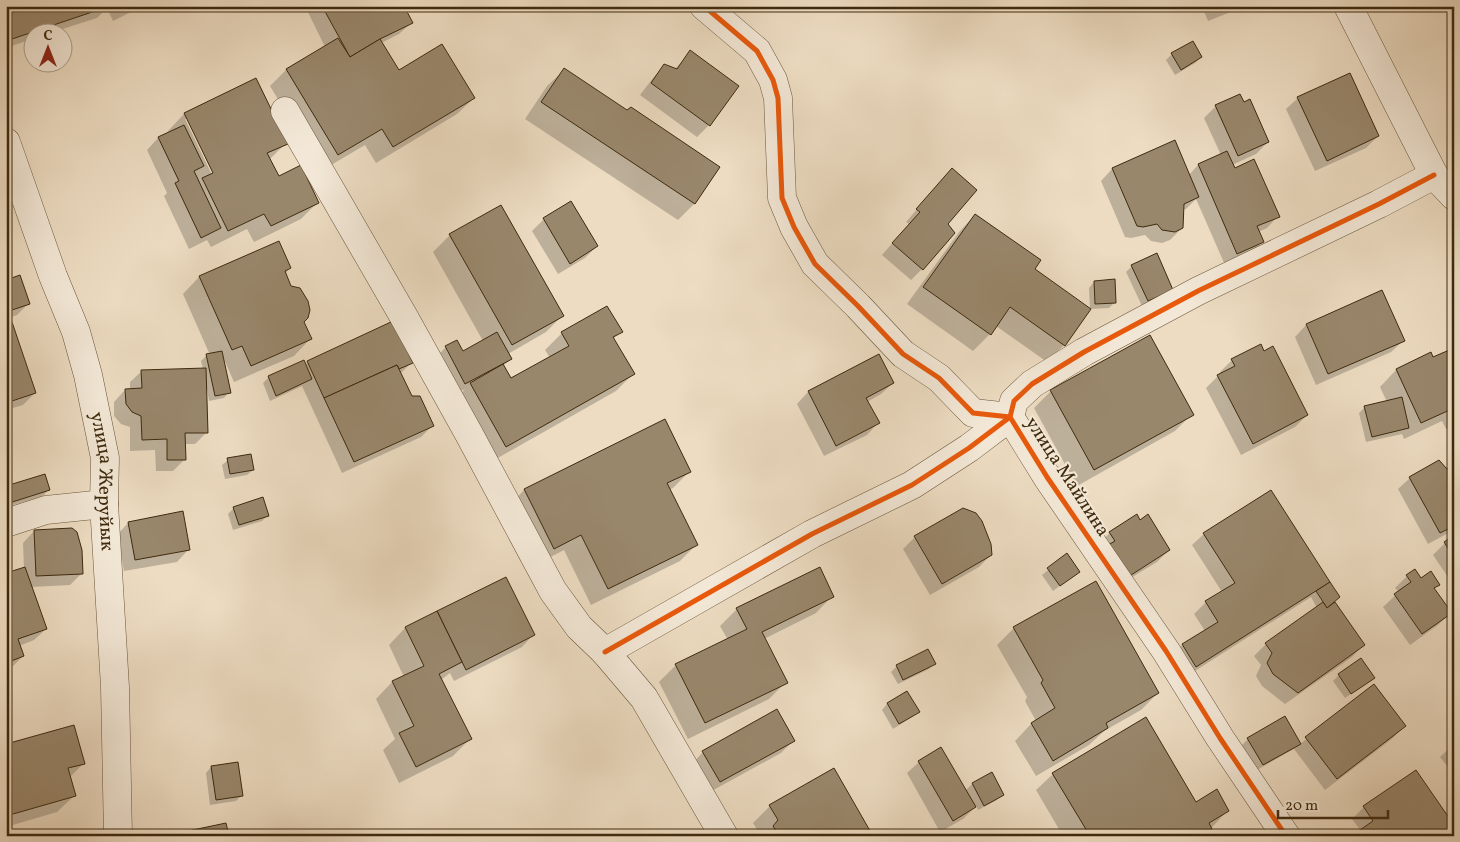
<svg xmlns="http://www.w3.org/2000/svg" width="1460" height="842" font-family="Vollkorn,serif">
  <rect width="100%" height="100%" fill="#eddcc2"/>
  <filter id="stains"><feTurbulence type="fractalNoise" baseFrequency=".004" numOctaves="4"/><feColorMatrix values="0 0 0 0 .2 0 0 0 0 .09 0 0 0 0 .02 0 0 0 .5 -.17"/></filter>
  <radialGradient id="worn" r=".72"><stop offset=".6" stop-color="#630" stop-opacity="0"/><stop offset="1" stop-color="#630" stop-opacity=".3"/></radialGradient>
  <!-- shadow -->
  <g fill="#0003" fill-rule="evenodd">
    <path d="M6,6H143L113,21L107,8L97,18L53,32H32V39L6,48Z"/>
    <path d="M305,6H383L386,11L411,23L399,34L381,43L398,72L474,98L457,114L376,163L365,145L321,171L270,86L286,70L325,47Z"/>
    <path d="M1202,6H1246L1208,21Z"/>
    <path d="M691,52L737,87L709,125L697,137L640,95L653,78L664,66L674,70Z"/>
    <path d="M1172,54L1201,57L1195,63L1175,75L1166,60Z"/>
    <path d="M564,70L627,112L719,167L694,204L678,220L525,119L547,86Z"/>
    <path d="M256,79L286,143L269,160L278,178L318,202L301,219L254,242L247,229L211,247L207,240L189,249L164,196L167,193L147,150L158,138L169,134L168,131L184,114ZM185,119H188L216,178L214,179Z"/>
    <path d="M1298,98L1378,136L1366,148L1315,171L1286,109Z"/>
    <path d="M1216,106L1268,142L1256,154L1232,165L1278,216L1267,228L1258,232L1262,242L1250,254L1225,265L1196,199L1186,209L1182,210V228L1170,240L1162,243L1151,241L1145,235L1131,238L1125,237L1101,181L1112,169L1175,142L1189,175L1198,165L1221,155L1204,118Z"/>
    <path d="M941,181L946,224L922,269L911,280L882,255L909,224L906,222Z"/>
    <path d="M500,207L562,316L546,332L508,354L511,359L503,366L511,380L550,358L545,350L562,333L621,332L613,339L633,374L616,391L489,463L454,401L465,389L453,395L434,359L446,347L462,352L483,341L433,252L450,235Z"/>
    <path d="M975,215L1033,269L1064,345L1047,362L996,326L990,334L973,351L907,304L959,232Z"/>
    <path d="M544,219L597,246L585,258L558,274L532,231Z"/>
    <path d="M278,243L290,268L285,274L310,339L294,356L234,382L224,359L229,392L224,398L209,401L207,389H205L207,432L195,444H184L185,459L173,471H156L155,450L130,451V427L121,424L114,416V402L125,390H130V382L142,371L203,369L201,361L207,355H210L183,294L199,277Z"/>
    <path d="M1132,266L1172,289L1142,306L1126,272Z"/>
    <path d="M6,281L29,303L17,315L6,319Z"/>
    <path d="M1094,282L1115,302L1109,308L1090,309L1089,288Z"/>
    <path d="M1382,292L1403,341L1391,352L1316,385L1295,337L1306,325Z"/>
    <path d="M6,325L35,393L23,405L6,410Z"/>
    <path d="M1454,349V426L1446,429L1442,421L1404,439L1402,434L1366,442L1359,413L1365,407L1387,402L1380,387L1396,370L1430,354L1432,359Z"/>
    <path d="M878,355L893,383L881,394L867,402L878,423L867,435L824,456L797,404L808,392Z"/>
    <path d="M1232,360L1307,415L1295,427L1241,455L1206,388L1218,376L1221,374L1220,372Z"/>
    <path d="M308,362L411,363L400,374L411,398L433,425L421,437L342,473L302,386L270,401L263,383L269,377L305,365Z"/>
    <path d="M1051,391L1192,414L1175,431L1077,486L1034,408Z"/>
    <path d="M664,421L689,472L673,488L669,490L696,545L680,561L591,605L564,550L537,564L508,507L524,490Z"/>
    <path d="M228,460L253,470L247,475L225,479L222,465Z"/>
    <path d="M1454,470V530L1428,544L1398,489L1410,478Z"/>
    <path d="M6,487L48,490L43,496L6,507Z"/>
    <path d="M234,508L268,515L262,521L233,530L228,514Z"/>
    <path d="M128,523L188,550L177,562L124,571L117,535Z"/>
    <path d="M34,531L82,573L70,585L31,587L46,629L34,640L19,646L23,656L11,668L6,670V575L24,569L23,543Z"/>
    <path d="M1110,533L1169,550L1157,562L1116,587L1098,544Z"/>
    <path d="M1204,534L1329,583L1339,597L1333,603L1363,645L1352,657L1285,704L1262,686L1256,676L1261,665L1254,656L1266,644L1317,608L1311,597L1184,678L1171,657L1182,645L1205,631L1194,614L1206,602L1222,592L1192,545Z"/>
    <path d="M915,537L991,555L979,567L930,595L903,549Z"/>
    <path d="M1454,537V578L1450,580L1433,555L1445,543Z"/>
    <path d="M1067,555L1078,572L1053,591L1042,575Z"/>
    <path d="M1407,576L1438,584L1433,589L1450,613L1438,625L1410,645L1383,607L1399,592L1395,588Z"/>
    <path d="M505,579L533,635L522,647L454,681L450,673L441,680L470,739L453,756L399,783L383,750L395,739L376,699L392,682L404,677L389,645L405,628Z"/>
    <path d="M832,596L816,613L764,639L786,682L769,699L688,739L659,682L676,665L728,640L720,626L737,609Z"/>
    <path d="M1454,612V627L1452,625V613Z"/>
    <path d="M1014,628L1158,693L1141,710L1104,731L1089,745L1036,776L1015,741L1031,724L1036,721L1025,701L1027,697L997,645Z"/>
    <path d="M934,663L929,669L898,684L891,672L897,666Z"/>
    <path d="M1339,675L1373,678L1367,683L1345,698L1333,681Z"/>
    <path d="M1374,686L1404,726L1393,738L1325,790L1294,749L1257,770L1242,745L1248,739L1300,744Z"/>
    <path d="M907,693L918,712L912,717L893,729L882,710L887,704Z"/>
    <path d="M793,741L781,753L708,793L692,764L703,752Z"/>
    <path d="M1454,744V775L1440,757Z"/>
    <path d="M6,746L84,763L69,778L74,796L57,812L6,827Z"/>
    <path d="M919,762L965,791L972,784L991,774L1002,794L997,800L978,810L976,806L963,819L940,832L907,773Z"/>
    <path d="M211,767L242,795L236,801L210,805L206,773Z"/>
    <path d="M1053,774L1196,804L1228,810L1204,836H1063L1036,790Z"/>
    <path d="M770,806L872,836H761L753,823Z"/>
    <path d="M1364,807L1453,827L1444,836H1356L1361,831L1352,819Z"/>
  </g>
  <!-- building -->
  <g fill="#99876c" stroke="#3e2a0e">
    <path d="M6,6H110L12,39L6,24Z"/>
    <path d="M322,6H385L386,10L392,6H404L413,23L380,39L350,57Z"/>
    <path d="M338,38L350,57L380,39L399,70L442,44L475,98L393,147L382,129L338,155L286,69Z"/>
    <path d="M1193,41L1202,57L1181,70L1171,53Z"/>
    <path d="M690,50L739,86L710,126L651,83L664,64L677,69Z"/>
    <path d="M564,68L627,110L631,107L720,167L695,204L541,102Z"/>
    <path d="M1350,73L1379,136L1327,161L1297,97Z"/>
    <path d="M256,78L288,144L267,153L279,176L301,165L319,203L271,226L264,214L228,231L202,178L213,173L184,113Z"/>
    <path d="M1240,94L1244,102L1250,99L1269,142L1238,156L1215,105Z"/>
    <path d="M184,125L204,166L194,171L221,228L201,238L175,183L179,181L158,137Z"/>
    <path d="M1175,140L1199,197L1184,204L1183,228L1175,232L1162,230L1157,224L1143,227L1137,226L1112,168Z"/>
    <path d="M1227,151L1235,168L1254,159L1280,217L1257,226L1264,242L1237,254L1198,164Z"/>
    <path d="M952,168L977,190L948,224L955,233L923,270L892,243L920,212L916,209Z"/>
    <path d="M571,201L598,246L570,264L543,218Z"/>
    <path d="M501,205L564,316L512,345L449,234Z"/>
    <path d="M975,214L1041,260L1035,269L1091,309L1065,346L1010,307L991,335L923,287Z"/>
    <path d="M279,241L291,268L285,271L291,286L300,288L308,301L310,310L308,318L304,322L312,339L251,366L242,346L232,350L199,276Z"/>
    <path d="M1157,253L1173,290L1148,301L1131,265Z"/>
    <path d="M20,275L30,304L6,312V280Z"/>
    <path d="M1115,279L1116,303L1095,304L1094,281Z"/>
    <path d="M1382,290L1405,341L1328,374L1306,324Z"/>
    <path d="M607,306L623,332L613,337L635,374L506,447L470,383L503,364L511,378L569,346L561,332Z"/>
    <path d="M393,321L413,363L399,369L397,365L324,398L307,361Z"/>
    <path d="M12,322L36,393L6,403V324Z"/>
    <path d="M497,332L512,359L465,384L445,346L457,340L463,351Z"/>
    <path d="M1150,335L1194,415L1094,470L1050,390Z"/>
    <path d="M1261,344L1264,351L1273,346L1308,415L1253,444L1217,375L1235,366L1231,359Z"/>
    <path d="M1454,348V408L1421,423L1396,369L1431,352L1433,357Z"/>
    <path d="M222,351L231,393L215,396L206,354Z"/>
    <path d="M879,354L894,383L866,398L880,423L836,446L808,391Z"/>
    <path d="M304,360L312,379L276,396L268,376Z"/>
    <path d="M397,365L412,396H420L434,426L354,462L324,398Z"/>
    <path d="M206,368L208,433H185L186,460H167V439L142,440L141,416L132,412L126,404L125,389L142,388L141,370Z"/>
    <path d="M1402,397L1409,428L1372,437L1364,406Z"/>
    <path d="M665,419L691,472L667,483L698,545L608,589L581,535L554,549L524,489Z"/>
    <path d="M251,454L254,470L230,474L227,458Z"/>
    <path d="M1439,460L1447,469L1453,466L1454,467V526L1440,533L1409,477Z"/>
    <path d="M45,474L50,490L6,504V486Z"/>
    <path d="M1271,490L1330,582L1196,667L1182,644L1218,622L1205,601L1235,583L1203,533Z"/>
    <path d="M263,497L269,516L239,525L233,507Z"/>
    <path d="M963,508L976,513L982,521L991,544L992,555L942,584L914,536Z"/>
    <path d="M183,511L190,550L135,560L128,522Z"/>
    <path d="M1137,514L1140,520L1148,514L1170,550L1128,577L1108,545L1115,541L1109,532Z"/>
    <path d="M72,528L77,532L82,550L83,574L36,576L34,530Z"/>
    <path d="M1454,535V557L1444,542Z"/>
    <path d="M1067,553L1080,572L1060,586L1047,568Z"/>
    <path d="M25,567L47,629L18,639L24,656L6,663V573Z"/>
    <path d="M820,567L834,597L762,632L788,683L705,723L675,664L747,629L736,608Z"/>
    <path d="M1415,569L1421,578L1431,571L1440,585L1434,588L1452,613L1422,634L1394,594L1411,582L1406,575Z"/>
    <path d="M506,577L535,635L466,670L437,611Z"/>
    <path d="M1096,581L1159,693L1106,723L1108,728L1053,761L1031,723L1055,708L1041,683L1043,680L1013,627Z"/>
    <path d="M1330,582L1340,597L1327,608L1316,591Z"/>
    <path d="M1323,602L1327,608L1335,602L1365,645L1298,693L1273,674L1267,663L1272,653L1265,643Z"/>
    <path d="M437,611L462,662L439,674L472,739L416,767L399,733L414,726L392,681L424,666L405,627Z"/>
    <path d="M928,649L936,664L903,680L896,665Z"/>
    <path d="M1361,658L1375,678L1351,694L1338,674Z"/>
    <path d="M1374,684L1406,726L1337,779L1305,737Z"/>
    <path d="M907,691L920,712L899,724L887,703Z"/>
    <path d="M777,709L795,741L720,782L702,751Z"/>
    <path d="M1285,716L1301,744L1263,765L1247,738Z"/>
    <path d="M1146,717L1196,802L1217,789L1229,811L1209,823L1212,829L1201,836H1090L1052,773Z"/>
    <path d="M74,725L85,764L68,768L76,796L6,816V744Z"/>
    <path d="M941,747L976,807L953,821L918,761Z"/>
    <path d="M238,762L243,796L216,800L211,766Z"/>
    <path d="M834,768L873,836H779L773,826L778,820L769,805Z"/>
    <path d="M1416,770L1454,825V828L1442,836H1364L1360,830L1373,821L1363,806Z"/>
    <path d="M992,772L1004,795L984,806L972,783Z"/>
    <path d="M226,823L229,836H169V835Z"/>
  </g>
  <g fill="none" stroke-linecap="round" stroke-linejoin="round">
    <!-- street casing -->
    <g stroke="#6a563b" stroke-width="29">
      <g id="street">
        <path d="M704,6L757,51L773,80L778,98L782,198L794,227L815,264L858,306L903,354L939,378L973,413L1010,417L1047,477L1166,651L1220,738L1286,836"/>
        <path d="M1348,6L1434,175L1454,196"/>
        <path d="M285,111L404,317L469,434L553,591L579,627L605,652L644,698L724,836"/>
        <path id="s1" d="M6,142L53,276L76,332L88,375L105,458L104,504L115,687L118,836"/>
        <path d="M6,523L46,510L104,504"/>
        <path d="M605,652L812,534L912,485L969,448L1010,417L1014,401L1032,384L1084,352L1198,291L1379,204L1434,175"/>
      </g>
    </g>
    <!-- street -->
    <use href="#street" stroke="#f3e8d7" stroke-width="28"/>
    <!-- cycleway casing -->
    <g stroke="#f3e8d7" stroke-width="8">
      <g id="cycleway">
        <path d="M704,6L757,51L773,80L778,98L782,198L794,227L815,264L858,306L903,354L939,378L973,413L1010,417L1047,477L1166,651L1220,738L1286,836"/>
        <path d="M605,652L812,534L912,485L969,448L1010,417L1014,401L1032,384L1084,352L1198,291L1379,204L1434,175"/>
      </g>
    </g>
    <!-- cycleway -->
    <use href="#cycleway" stroke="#e8590c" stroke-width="5"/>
  </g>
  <g text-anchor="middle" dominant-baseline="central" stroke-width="4" stroke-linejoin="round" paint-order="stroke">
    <!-- street labels -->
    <g font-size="19" fill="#3e2a0e" stroke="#f3e8d7">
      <text transform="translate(1067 477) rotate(57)">улица Майлина</text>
      <text stroke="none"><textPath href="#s1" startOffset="355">улица Жеруйык</textPath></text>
    </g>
  </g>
  <!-- margin -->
  <rect width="1460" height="842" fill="none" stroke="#eddcc2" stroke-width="25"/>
  <rect x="8" y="8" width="1445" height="827" fill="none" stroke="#3e2a0e" stroke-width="2.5"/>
  <rect x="12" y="12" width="1435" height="817" fill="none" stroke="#3e2a0e"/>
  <!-- north arrow -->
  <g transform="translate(48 48)"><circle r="24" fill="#f3e8d7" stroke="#ab9c87"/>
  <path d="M0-4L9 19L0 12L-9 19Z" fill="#8f2418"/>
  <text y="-8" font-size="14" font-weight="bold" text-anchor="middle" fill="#3e2a0e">С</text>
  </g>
  <!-- scale -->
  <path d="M1278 810v8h110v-8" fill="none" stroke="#3e2a0e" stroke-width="2.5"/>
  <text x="1285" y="810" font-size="15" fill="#3e2a0e" stroke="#f3e8d7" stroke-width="4" paint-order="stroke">20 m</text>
  <rect width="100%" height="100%" filter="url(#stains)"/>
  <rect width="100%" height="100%" fill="url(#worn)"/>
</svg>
